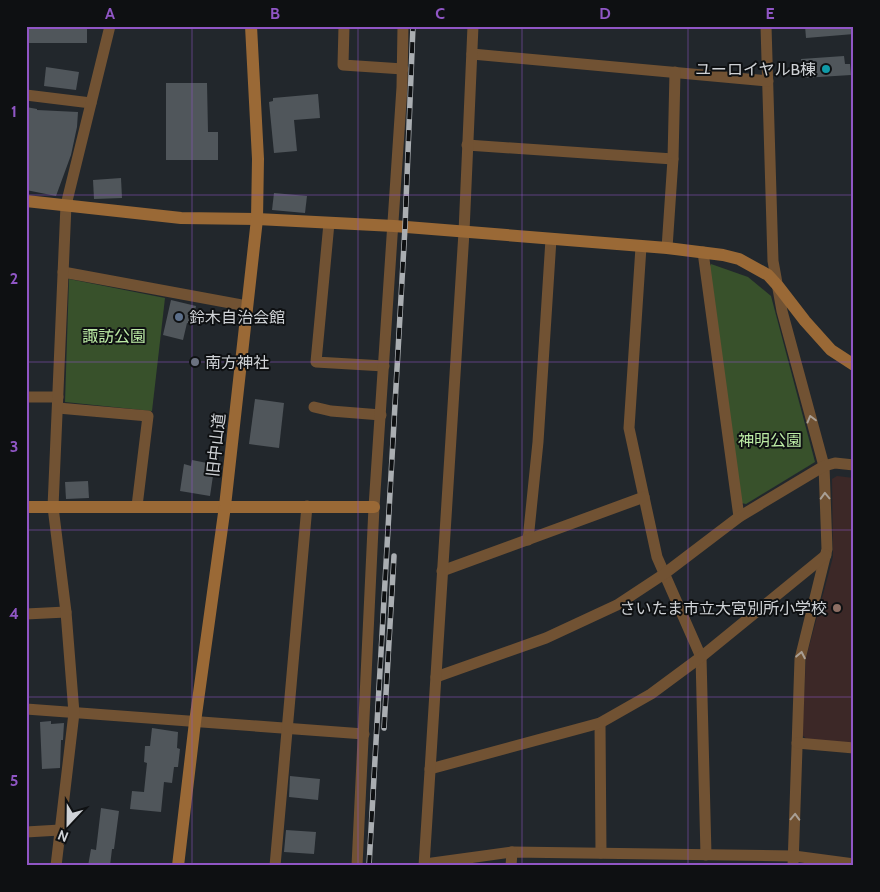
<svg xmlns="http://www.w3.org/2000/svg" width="880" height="892" font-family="Cabin,'Noto Sans JP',sans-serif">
  <rect width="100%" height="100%" fill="#22272c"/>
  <!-- education -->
  <path fill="#3c2827" d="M837,476L854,478V743L808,740L802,735L806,658L833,557L832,479Z"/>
  <!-- green -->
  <g fill="#38512b">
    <path d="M711,264L748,277L771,296L815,462L746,504L741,503L709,268Z"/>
    <path d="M69,279L165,298L152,411L65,402Z"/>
  </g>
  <!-- building -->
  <g fill="#50565b">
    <rect x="26" y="26" width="61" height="17"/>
    <path d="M805,26H854V34L806,38Z"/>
    <path d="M844,56L845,64H850L851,75L803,78L801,59Z"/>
    <path d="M46,67L79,72L76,90L44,86Z"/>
    <path d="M166,83H207L208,132H218V160H166Z"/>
    <path d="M318,94L320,118L294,120L297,151L274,153L269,102L273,101V98Z"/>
    <path d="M26,107L37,109V110L78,112L77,127L71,155L56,196L26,190Z"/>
    <path d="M121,178L122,198L94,199L93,180Z"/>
    <path d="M274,193L307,196L305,213L272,210Z"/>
    <path d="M171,300L196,306L192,324L187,323L183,340L163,335Z"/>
    <path d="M255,399L284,403L279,448L249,444Z"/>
    <path d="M192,460L207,463L206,468L214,469L210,496L180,491L184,464L191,466Z"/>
    <path d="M88,481L89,498L66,499L65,482Z"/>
    <path d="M51,721V724L64,723L63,740H61L60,768L42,769L40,722Z"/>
    <path d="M152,728L178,732L177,748L180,749L178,767H174L172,783L164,782L161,812L130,809L132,791L144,792L147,763L144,762L145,746H150Z"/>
    <path d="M290,776L320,779L318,800L289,797Z"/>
    <path d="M101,808L119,811L114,849H112L110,866H88L91,849L96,850Z"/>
    <path d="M286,830L316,832L314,854L284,852Z"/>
  </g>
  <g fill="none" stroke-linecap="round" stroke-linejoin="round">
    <!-- street -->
    <g stroke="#715233" stroke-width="11">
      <path d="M344,26L343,65L403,69"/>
      <path d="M766,26L773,261L782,311L824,466L827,549L800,659L793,866"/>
      <path d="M472,54L768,81"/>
      <path d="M26,95L91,103"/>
      <path d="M467,145L673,159"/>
      <path d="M329,223L316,362L384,366"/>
      <path d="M641,247L629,428L657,557L701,657L706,855"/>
      <path d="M667,248L673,159L675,72"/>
      <path d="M703,252L739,517"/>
      <path d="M63,272L247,306"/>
      <path d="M26,397H58"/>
      <path d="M314,407L331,411L381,415"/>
      <path d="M58,408L148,416L137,506"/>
      <path d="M528,540L538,442L551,239"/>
      <path d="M442,571L644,497"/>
      <path d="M26,614L66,612"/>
      <path d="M436,677L546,638L617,605L664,574L739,517L824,466L835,463L854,465"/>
      <path d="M26,709L364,734"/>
      <path d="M600,723L601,853"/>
      <path d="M797,743L854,748"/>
      <path d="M430,769L600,723L651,694L701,657L826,555"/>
      <path d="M26,832L60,830"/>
      <path d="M425,864L512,852L794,856L854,864"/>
      <path d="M56,866L74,713L66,612L53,507L66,205L110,26"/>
      <path d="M275,866L307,506"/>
      <path d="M357,866L374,507L402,87L403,26"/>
      <path d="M424,866L464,232L473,26"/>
      <path d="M511,866L512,852"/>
    </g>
    <!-- secondary -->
    <g stroke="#9a6936" stroke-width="12">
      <path d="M26,201L181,218L257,219L394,226L667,248L723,255L739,259L768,275L778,286L805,321L831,350L854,365"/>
      <path d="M26,507H374"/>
      <path d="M178,866L195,722L225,506L257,219L258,159L251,26"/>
    </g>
    <!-- rail casing -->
    <g stroke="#aaaeb2" stroke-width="5.5">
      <g id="rail">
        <path d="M384,728L394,556"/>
        <path d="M369,866L405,227L413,26"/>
      </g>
    </g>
    <!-- rail -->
    <use href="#rail" stroke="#0e1012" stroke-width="4" stroke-dasharray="11" stroke-linecap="butt"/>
  </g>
  <!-- one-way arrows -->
  <defs><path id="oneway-chevron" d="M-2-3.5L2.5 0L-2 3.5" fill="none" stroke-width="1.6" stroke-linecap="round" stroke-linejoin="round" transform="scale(1.25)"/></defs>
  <g stroke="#a99f95">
    <use href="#oneway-chevron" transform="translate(811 419) rotate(-105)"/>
    <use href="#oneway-chevron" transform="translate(825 496) rotate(-92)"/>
    <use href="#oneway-chevron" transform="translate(801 655) rotate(-79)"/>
    <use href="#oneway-chevron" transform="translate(795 817) rotate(-88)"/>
  </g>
  <!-- grid -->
  <path fill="none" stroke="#9056c5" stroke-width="1" stroke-opacity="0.55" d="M192,26V866M358,26V866M522,26V866M688,26V866M26,195H854M26,362H854M26,530H854M26,697H854"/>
  <!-- markers -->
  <circle fill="#0f9aa8" stroke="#0e1012" stroke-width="2" cx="826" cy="69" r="5"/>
  <circle fill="#5c6f8a" stroke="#0e1012" stroke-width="2" cx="179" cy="317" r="5"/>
  <circle fill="#6b7280" stroke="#0e1012" stroke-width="2" cx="195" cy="362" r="5"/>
  <circle fill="#8d6e63" stroke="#0e1012" stroke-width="2" cx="837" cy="608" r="5"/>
  <g text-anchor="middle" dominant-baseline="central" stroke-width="4" stroke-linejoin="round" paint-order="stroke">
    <!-- poi labels -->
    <g font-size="16" fill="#cfd2d6" stroke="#0e1012" text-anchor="end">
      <text x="816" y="69">ユーロイヤルB棟</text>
      <text x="189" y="317" text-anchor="start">鈴木自治会館</text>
      <text x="205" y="362" text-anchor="start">南方神社</text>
      <text x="827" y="608">さいたま市立大宮別所小学校</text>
    </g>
    <!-- park labels -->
    <g font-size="16" fill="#bceba5" stroke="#0e1012">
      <text x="114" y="336">諏訪公園</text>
      <text x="770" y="440">神明公園</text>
    </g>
    <!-- street labels -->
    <g font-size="16" fill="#cfd2d6" stroke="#0e1012">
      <text transform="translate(216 445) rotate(-84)">旧中山道</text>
    </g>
  </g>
  <!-- border -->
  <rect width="880" height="892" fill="none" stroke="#0e1012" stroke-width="55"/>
  <!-- north arrow -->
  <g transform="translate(68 824) rotate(202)" stroke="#0e1012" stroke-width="4" paint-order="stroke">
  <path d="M0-4L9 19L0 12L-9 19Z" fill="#cfd2d6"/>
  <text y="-8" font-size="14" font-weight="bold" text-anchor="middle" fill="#cfd2d6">N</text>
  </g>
  <rect x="28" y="28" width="824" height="836" fill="none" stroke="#9056c5" stroke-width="2"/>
  <g font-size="16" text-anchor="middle" font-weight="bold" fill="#9056c5">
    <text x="110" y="19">A</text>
    <text x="275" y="19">B</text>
    <text x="440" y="19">C</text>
    <text x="605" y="19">D</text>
    <text x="770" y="19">E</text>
    <text x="14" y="117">1</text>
    <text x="14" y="284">2</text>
    <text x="14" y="452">3</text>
    <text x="14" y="619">4</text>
    <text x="14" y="786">5</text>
  </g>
</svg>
